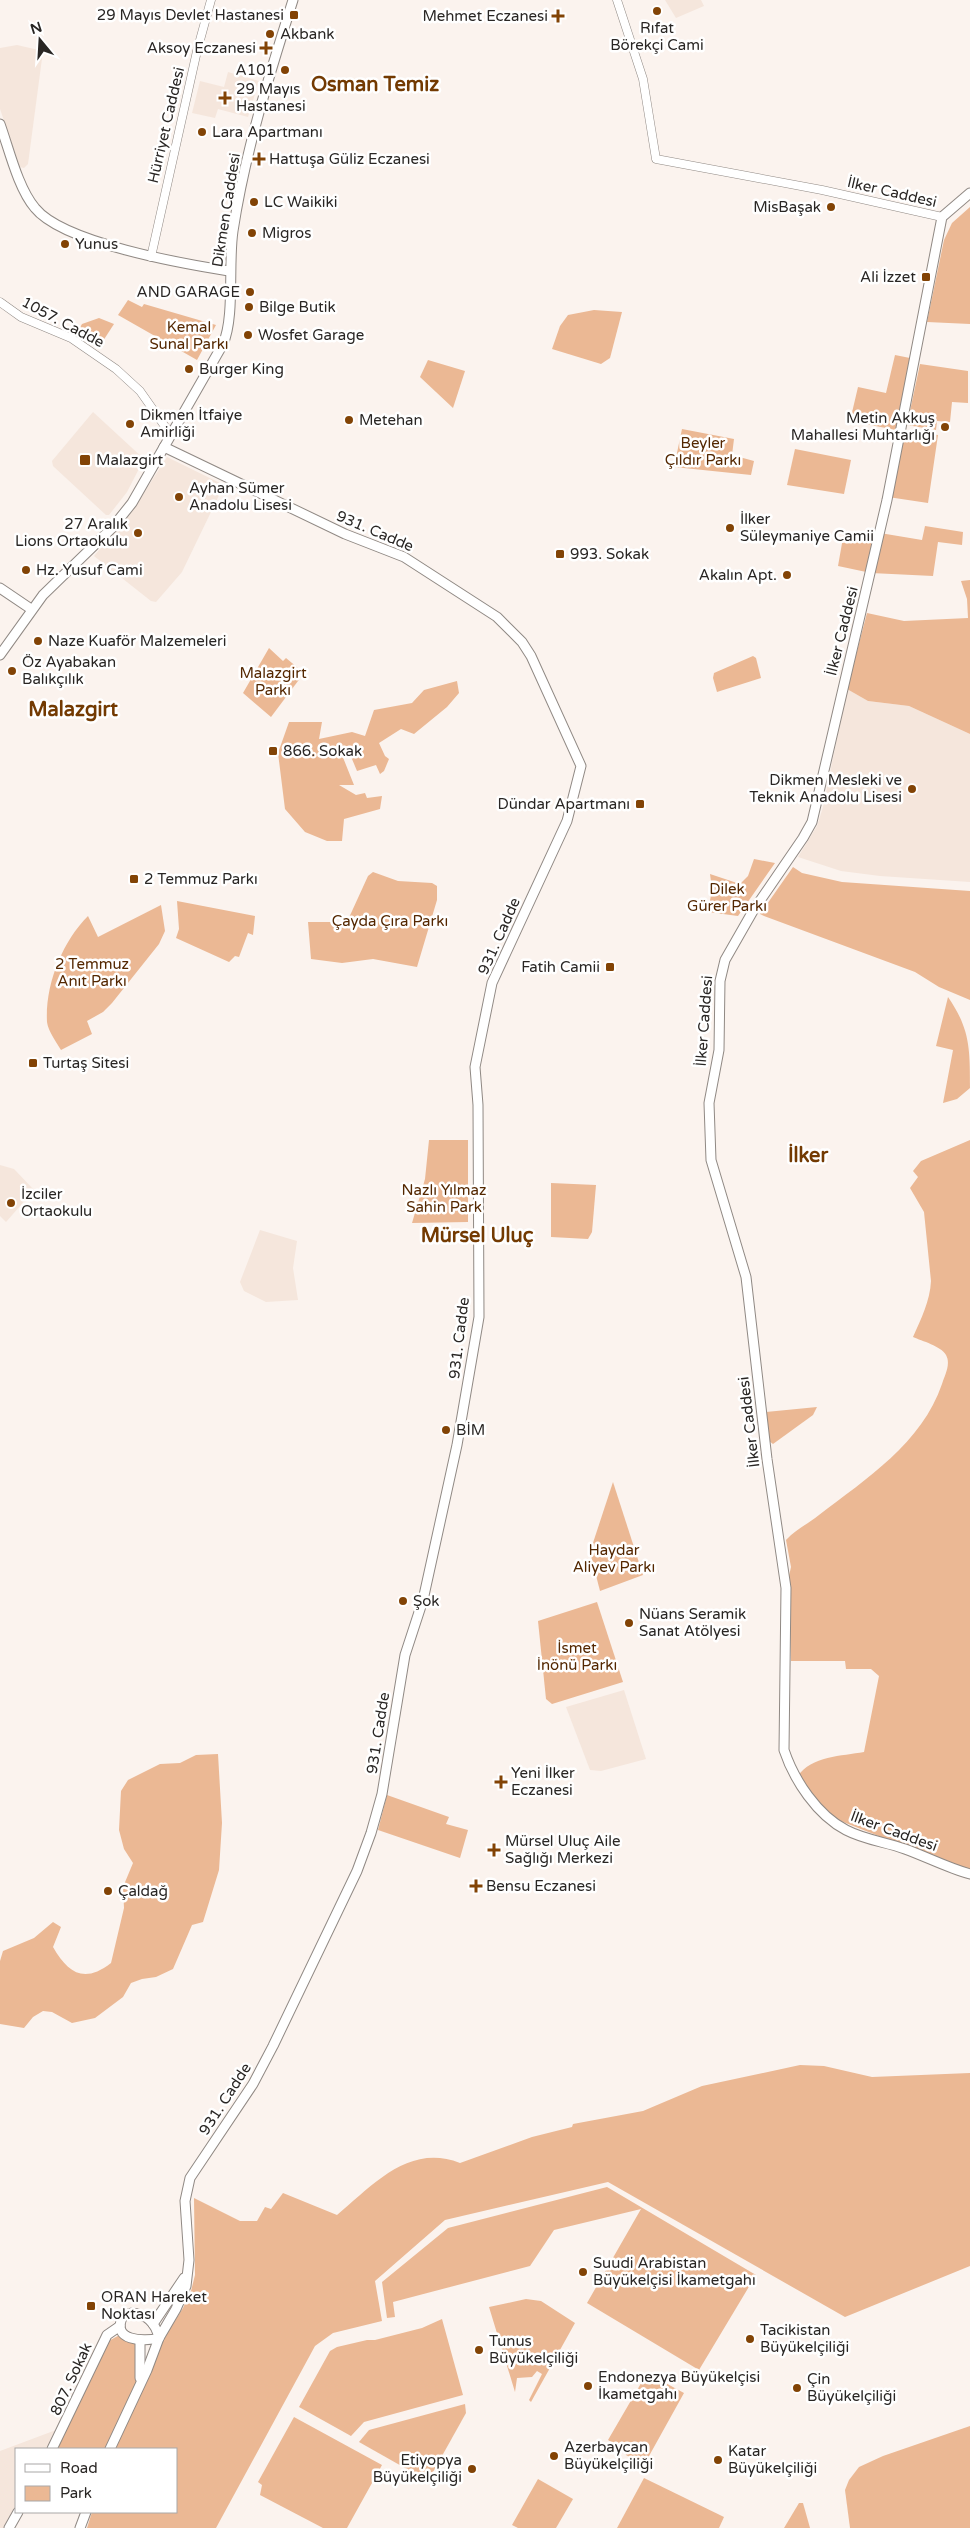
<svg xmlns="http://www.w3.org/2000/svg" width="970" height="2528" font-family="'Varela Round',sans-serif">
  <rect width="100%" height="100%" fill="#fbf3ee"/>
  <!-- built -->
  <g fill="#f5e6dc">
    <path d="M665,0H701L704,6L676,18Z"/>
    <path d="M17,45L43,51L28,164L24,168L20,167L0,109V48Z"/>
    <path d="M228,72L259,81L248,117L218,109L215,118L192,113L200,81L224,87Z"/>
    <path d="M93,412L144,459L127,492L109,515H106L53,466L52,461Z"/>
    <path d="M167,457L224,485L182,572L156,602L151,601L94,556L133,510Z"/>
    <path d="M847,689L868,701L909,706L970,734V882L880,876L841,871L798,857L817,826L823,807Z"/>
    <path d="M0,1165L14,1169L34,1190L6,1222L0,1216Z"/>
    <path d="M260,1230L297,1241L293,1268L298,1300L266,1302L244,1291L240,1282Z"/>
    <path d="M624,1690L646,1759L601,1771L590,1770L566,1707Z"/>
    <path d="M64,2427L52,2449H16V2512L9,2528H0V2451Z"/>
  </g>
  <!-- green -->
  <g fill="#ebb894">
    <path d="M970,207V324L927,322L944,240L952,223Z"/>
    <path d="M128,300L142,307L144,304L216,325L197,360L118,315Z"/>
    <path d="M594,310L622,312L610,358L601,364L552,349L560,326L568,315Z"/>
    <path d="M99,318L114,324L101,344L78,331L82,324Z"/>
    <path d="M895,355L915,359L902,431L938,435L928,503L888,497L901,431L850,421L858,387L886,393Z"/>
    <path d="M428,360L465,371L453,408L420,377Z"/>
    <path d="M920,364L968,371V403L952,402L950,422L937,421L936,430L907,425Z"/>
    <path d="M682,429L734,439L732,455L754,461L751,475L674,467Z"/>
    <path d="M795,449L851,460L844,494L787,485Z"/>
    <path d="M925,526L963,532L962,545L938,542L933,576L871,573L838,566L844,532L878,538L880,533L922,540Z"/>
    <path d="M970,580V734L909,706L868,701L847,689L867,613L904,621L968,618L967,599L961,581Z"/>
    <path d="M269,648L283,661L286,658L304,673L271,717L243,693Z"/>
    <path d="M753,656L756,658L761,678L717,692L713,678L714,673Z"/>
    <path d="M457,681L459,693L447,707L414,734L401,729L379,743L385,756L389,759L384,771L380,774L376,765L357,771L347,747L340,750L354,785H339L356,795L365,793L367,798L382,796L380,809L344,819L342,841H327L305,832L285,809L278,753L289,722H322L319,739L352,732L365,736L374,710L412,703L424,690Z"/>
    <path d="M754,859L775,863L738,916L708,912L712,889L710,874L740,884L748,876Z"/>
    <path d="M793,867L802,873L842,882L970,891V1000L939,987L915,972L764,916L760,914Z"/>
    <path d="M373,872L398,881L432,883L437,886V900L417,967L373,959L342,963L311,959L308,922H347L368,876Z"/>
    <path d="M177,901L255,916L253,935L248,933L239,957L235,956L229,962L176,938L179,929Z"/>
    <path d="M161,905L165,931L159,944L112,1003L103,1012L87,1021L92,1034L61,1050C57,1043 48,1031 47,1022C45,985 62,942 88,916L98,937Z"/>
    <path d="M948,997C970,1029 970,1048 970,1088L957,1099L943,1103L953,1050L936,1046Z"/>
    <path d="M429,1140H468V1222L412,1223L425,1179Z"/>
    <path d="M970,1140V1872L833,1818L811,1796L798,1776C811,1756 842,1756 864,1752L879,1676L871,1669H846L845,1661H791L789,1576L791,1567L786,1540C796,1529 808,1524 819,1515C866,1479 922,1443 942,1384C945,1375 951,1364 946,1355C941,1346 922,1341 913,1337C921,1319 930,1301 931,1281L924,1212L910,1188L918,1177L913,1171L921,1161Z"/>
    <path d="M551,1183L596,1185L592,1232L588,1239L551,1237Z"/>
    <path d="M817,1407L813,1415L773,1444L769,1441L766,1412Z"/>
    <path d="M613,1482L643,1575L600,1591L590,1552Z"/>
    <path d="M597,1602L623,1682L552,1704L546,1699L538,1621Z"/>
    <path d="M218,1754L222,1823L219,1870L203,1922L192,1925L173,1969L156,1977L142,1979L131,1983L123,1997L95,2018L72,2023L52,2012L43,2011L33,2017L24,2028L0,2024V1961L3,1951L34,1938L53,1922L61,1927L53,1947C68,1973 84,1984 111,1963L124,1908L123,1887L133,1863L124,1849L119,1830L121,1791L128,1780L160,1764L180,1763L196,1755Z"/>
    <path d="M387,1795L449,1817L446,1824L468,1830L460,1858L378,1830Z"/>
    <path d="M800,2065L824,2066L872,2077L970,2073V2266L845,2317L608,2182L445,2220L375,2281L382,2321L333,2333L315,2346L216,2528H87L92,2512H176V2449H115L164,2338L183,2308L191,2291L195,2275L194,2198L240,2221H257L265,2207L271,2209L283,2193L337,2215C373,2185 409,2143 460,2163L532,2137L572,2127L573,2124L643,2111L702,2086Z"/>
    <path d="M607,2187L756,2275L699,2370L587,2303L641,2209L554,2230L530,2266L393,2302L395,2317L387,2318L382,2282L448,2228Z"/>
    <path d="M526,2299L541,2301L575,2323L531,2402L529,2400L542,2374L537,2371L532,2377L517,2378L515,2392L489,2307Z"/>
    <path d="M442,2319L463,2395L364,2422L351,2436L299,2407L330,2351L337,2347L367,2340H375L422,2328Z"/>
    <path d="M123,2333L140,2341L139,2385L110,2449H52L107,2342Z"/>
    <path d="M647,2373L684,2393L644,2465L626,2455L625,2451L608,2440Z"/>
    <path d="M465,2404L466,2413L428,2481L359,2442L369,2430Z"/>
    <path d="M294,2417L382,2465L347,2528H323L260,2495L262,2485L258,2482Z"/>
    <path d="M970,2426V2528H850L845,2490L849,2480L859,2467L883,2456Z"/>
    <path d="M644,2478L724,2517L719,2528H617Z"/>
    <path d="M538,2479L573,2499L556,2528H518L512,2525Z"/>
    <path d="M799,2503H803L810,2528H784Z"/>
  </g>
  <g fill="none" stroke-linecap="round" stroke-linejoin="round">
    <!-- minor casing -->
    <g stroke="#908984" stroke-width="9">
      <g id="minor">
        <path d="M617,0L643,79L656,159L822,190L942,217"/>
        <path d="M151,257L197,51L211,0"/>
        <path d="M0,302L21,317L71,338L116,369L140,391L171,435"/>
      </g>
    </g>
    <!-- major casing -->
    <g stroke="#908984" stroke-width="11">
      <g id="major">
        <path d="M0,124C9,149 18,188 35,208C63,243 184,264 229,271"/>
        <path d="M970,193L942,217L887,500L812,822L803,838L753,911L725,960L720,981L719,1050L709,1103L711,1160L746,1277L767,1459L786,1588L784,1750C794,1780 817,1815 846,1830C865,1840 886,1842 905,1849C927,1857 948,1868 970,1874"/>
        <path d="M0,588L31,609"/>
        <path d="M0,655L43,595L112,528L132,503L223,344C235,317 228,264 233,231C245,152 269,76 293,0"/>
        <path d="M132,2313C147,2314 156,2324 159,2338C144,2342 110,2341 123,2316Z"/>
        <path d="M153,2324L184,2278"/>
        <path d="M140,2378V2341"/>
        <path d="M52,2449L107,2335L120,2326"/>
        <path d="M110,2449L147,2370L159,2338L176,2309L186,2286L189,2260L185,2201L190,2178L253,2084L273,2046L357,1871L371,1833L382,1794L405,1655L423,1600L457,1445L479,1317L478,1105L475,1067L492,983L567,821L581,766L531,656L522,642L497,617L404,557L345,534L164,447"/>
        <path d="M9,2528L18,2512"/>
        <path d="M80,2528L86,2512"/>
      </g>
    </g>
    <!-- minor -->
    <use href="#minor" stroke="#fff" stroke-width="8"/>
    <!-- major -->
    <use href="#major" stroke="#fff" stroke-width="9"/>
  </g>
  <!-- markers -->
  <g fill="#824305" stroke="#fff" stroke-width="2">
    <circle cx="657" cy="11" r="5"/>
    <rect x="289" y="10" width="10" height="10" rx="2.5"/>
    <path d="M555.5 8.5h5v5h5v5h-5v5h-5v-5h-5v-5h5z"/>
    <circle cx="270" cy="34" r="5"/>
    <path d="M263.5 40.5h5v5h5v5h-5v5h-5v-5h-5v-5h5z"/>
    <circle cx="285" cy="70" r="5"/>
    <path d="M222.5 90.5h5v5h5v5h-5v5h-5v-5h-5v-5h5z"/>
    <circle cx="202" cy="132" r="5"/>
    <path d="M256.5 151.5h5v5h5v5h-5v5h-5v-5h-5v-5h5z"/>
    <circle cx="254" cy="202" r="5"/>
    <circle cx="831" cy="207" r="5"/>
    <circle cx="252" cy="233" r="5"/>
    <circle cx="65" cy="244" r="5"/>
    <rect x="921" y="272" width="10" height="10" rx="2.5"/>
    <circle cx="250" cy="292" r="5"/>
    <circle cx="249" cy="307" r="5"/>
    <circle cx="248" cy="335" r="5"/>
    <circle cx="189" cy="369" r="5"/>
    <circle cx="349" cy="420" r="5"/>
    <circle cx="130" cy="424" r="5"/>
    <circle cx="945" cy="427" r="5"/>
    <rect x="79" y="454" width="12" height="12" rx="2.5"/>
    <circle cx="179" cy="497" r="5"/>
    <circle cx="730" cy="528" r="5"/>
    <circle cx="138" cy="533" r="5"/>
    <rect x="555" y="549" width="10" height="10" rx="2.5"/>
    <circle cx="26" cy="570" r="5"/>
    <circle cx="787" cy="575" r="5"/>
    <circle cx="38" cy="641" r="5"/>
    <circle cx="12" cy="671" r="5"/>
    <rect x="268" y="746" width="10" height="10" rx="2.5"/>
    <circle cx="912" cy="789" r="5"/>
    <rect x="635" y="799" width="10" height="10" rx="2.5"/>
    <rect x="129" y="874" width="10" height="10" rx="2.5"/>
    <rect x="605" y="962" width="10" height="10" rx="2.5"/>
    <rect x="28" y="1058" width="10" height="10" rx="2.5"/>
    <circle cx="11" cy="1203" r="5"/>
    <circle cx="446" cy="1430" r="5"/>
    <circle cx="403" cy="1601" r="5"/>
    <circle cx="629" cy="1623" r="5"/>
    <path d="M498.5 1774.5h5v5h5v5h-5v5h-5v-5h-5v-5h5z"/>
    <path d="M491.5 1842.5h5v5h5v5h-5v5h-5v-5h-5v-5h5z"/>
    <path d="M473.5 1878.5h5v5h5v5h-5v5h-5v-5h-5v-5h5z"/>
    <circle cx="108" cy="1891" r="5"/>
    <circle cx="583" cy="2272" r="5"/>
    <rect x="86" y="2301" width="10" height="10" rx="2.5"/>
    <circle cx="750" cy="2339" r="5"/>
    <circle cx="479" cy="2350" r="5"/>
    <circle cx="588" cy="2386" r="5"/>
    <circle cx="797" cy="2388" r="5"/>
    <circle cx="554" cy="2456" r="5"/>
    <circle cx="718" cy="2460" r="5"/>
    <circle cx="472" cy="2469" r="5"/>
  </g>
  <g text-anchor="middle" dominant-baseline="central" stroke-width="5" stroke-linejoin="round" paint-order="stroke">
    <!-- poi labels -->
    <g font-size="15" fill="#292624" stroke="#fff" text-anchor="start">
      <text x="284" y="15" text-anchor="end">29 Mayıs Devlet Hastanesi</text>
      <text x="548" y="16" text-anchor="end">Mehmet Eczanesi</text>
      <text x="657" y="28" text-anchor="middle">Rıfat<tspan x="657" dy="17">Börekçi Cami</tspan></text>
      <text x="280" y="34">Akbank</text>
      <text x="256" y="48" text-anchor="end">Aksoy Eczanesi</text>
      <text x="275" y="70" text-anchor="end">A101</text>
      <text x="236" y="89">29 Mayıs<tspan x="236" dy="17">Hastanesi</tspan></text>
      <text x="212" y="132">Lara Apartmanı</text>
      <text x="269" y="159">Hattuşa Güliz Eczanesi</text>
      <text x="264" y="202">LC Waikiki</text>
      <text x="821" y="207" text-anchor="end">MisBaşak</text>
      <text x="262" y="233">Migros</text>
      <text x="75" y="244">Yunus</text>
      <text x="916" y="277" text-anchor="end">Ali İzzet</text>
      <text x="240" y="292" text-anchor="end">AND GARAGE</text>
      <text x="259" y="307">Bilge Butik</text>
      <text x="258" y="335">Wosfet Garage</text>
      <text x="199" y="369">Burger King</text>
      <text x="140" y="415">Dikmen İtfaiye<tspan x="140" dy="17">Amirliği</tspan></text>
      <text x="935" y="418" text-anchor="end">Metin Akkuş<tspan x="935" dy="17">Mahallesi Muhtarlığı</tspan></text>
      <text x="359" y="420">Metehan</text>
      <text x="96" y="460">Malazgirt</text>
      <text x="189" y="488">Ayhan Sümer<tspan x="189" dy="17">Anadolu Lisesi</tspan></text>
      <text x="740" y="519">İlker<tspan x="740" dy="17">Süleymaniye Camii</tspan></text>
      <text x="128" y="524" text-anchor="end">27 Aralık<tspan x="128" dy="17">Lions Ortaokulu</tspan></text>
      <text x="570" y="554">993. Sokak</text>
      <text x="36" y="570">Hz. Yusuf Cami</text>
      <text x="777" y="575" text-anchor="end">Akalın Apt.</text>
      <text x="48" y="641">Naze Kuaför Malzemeleri</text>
      <text x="22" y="662">Öz Ayabakan<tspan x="22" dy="17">Balıkçılık</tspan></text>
      <text x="283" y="751">866. Sokak</text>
      <text x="902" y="780" text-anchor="end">Dikmen Mesleki ve<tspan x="902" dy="17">Teknik Anadolu Lisesi</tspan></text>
      <text x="630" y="804" text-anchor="end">Dündar Apartmanı</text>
      <text x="144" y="879">2 Temmuz Parkı</text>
      <text x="600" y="967" text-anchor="end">Fatih Camii</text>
      <text x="43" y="1063">Turtaş Sitesi</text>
      <text x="21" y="1194">İzciler<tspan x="21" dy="17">Ortaokulu</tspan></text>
      <text x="456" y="1430">BİM</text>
      <text x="413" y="1601">Şok</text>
      <text x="639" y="1614">Nüans Seramik<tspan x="639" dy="17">Sanat Atölyesi</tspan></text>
      <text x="511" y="1773">Yeni İlker<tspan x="511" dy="17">Eczanesi</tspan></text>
      <text x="505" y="1841">Mürsel Uluç Aile<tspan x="505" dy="17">Sağlığı Merkezi</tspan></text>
      <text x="486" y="1886">Bensu Eczanesi</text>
      <text x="118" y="1891">Çaldağ</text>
      <text x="593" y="2263">Suudi Arabistan<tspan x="593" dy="17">Büyükelçisi İkametgahı</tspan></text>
      <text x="101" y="2297">ORAN Hareket<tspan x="101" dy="17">Noktası</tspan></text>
      <text x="760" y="2330">Tacikistan<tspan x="760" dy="17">Büyükelçiliği</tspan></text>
      <text x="489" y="2341">Tunus<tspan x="489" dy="17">Büyükelçiliği</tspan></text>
      <text x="598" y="2377">Endonezya Büyükelçisi<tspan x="598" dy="17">İkametgahı</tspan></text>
      <text x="807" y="2379">Çin<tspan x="807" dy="17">Büyükelçiliği</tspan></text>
      <text x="564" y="2447">Azerbaycan<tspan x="564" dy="17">Büyükelçiliği</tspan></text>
      <text x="728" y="2451">Katar<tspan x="728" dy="17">Büyükelçiliği</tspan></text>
      <text x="462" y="2460" text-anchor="end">Etiyopya<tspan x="462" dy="17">Büyükelçiliği</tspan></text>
    </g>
    <!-- street labels -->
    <g font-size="15" fill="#292624" stroke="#fff">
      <text transform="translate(166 125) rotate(-77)">Hürriyet Caddesi</text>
      <text transform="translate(892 192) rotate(13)">İlker Caddesi</text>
      <text transform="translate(226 210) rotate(-81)">Dikmen Caddesi</text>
      <text transform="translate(63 322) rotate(28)">1057. Cadde</text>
      <text transform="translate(375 531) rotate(23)">931. Cadde</text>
      <text transform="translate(842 631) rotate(-76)">İlker Caddesi</text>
      <text transform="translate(499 936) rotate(-66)">931. Cadde</text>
      <text transform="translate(704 1021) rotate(-86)">İlker Caddesi</text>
      <text transform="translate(459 1338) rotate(-83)">931. Cadde</text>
      <text transform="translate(749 1422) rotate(-97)">İlker Caddesi</text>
      <text transform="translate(378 1733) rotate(-81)">931. Cadde</text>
      <text transform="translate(894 1831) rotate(20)">İlker Caddesi</text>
      <text transform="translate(225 2099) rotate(-57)">931. Cadde</text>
      <text transform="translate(71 2379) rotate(-65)">807. Sokak</text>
    </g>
    <!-- park labels -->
    <g font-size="15" fill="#542700" stroke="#fff">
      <text x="189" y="327">Kemal<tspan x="189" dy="17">Sunal Parkı</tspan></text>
      <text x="703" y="443">Beyler<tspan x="703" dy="17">Çıldır Parkı</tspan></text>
      <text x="273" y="673">Malazgirt<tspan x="273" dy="17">Parkı</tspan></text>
      <text x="727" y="889">Dilek<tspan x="727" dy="17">Gürer Parkı</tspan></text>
      <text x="390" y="921">Çayda Çıra Parkı</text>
      <text x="92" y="964">2 Temmuz<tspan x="92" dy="17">Anıt Parkı</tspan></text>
      <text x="444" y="1190">Nazlı Yılmaz<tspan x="444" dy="17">Sahin Park</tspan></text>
      <text x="614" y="1550">Haydar<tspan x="614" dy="17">Aliyev Parkı</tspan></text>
      <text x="577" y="1648">İsmet<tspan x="577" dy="17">İnönü Parkı</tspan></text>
    </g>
    <!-- district labels -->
    <g font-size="20" font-weight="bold" fill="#733a02" stroke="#fff">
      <text x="375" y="85">Osman Temiz</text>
      <text x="73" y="710">Malazgirt</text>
      <text x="808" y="1156">İlker</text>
      <text x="477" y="1236">Mürsel Uluç</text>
    </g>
  </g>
  <!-- legend -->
  <rect x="15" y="2448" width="162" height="65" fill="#ffffff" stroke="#a9a8a7"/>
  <rect x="25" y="2464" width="25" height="8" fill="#ffffff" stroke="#a9a8a7"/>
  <text x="60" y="2473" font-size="15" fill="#292624">Road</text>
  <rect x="25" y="2486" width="25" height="15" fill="#ebb894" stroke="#a9a8a7"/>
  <text x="60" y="2498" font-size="15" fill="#292624">Park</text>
  <!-- north arrow -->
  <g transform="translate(40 40) rotate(342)" stroke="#ffffff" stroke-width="4" paint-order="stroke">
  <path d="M0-4L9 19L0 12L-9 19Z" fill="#292624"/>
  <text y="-8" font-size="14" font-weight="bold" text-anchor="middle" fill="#292624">N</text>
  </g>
</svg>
